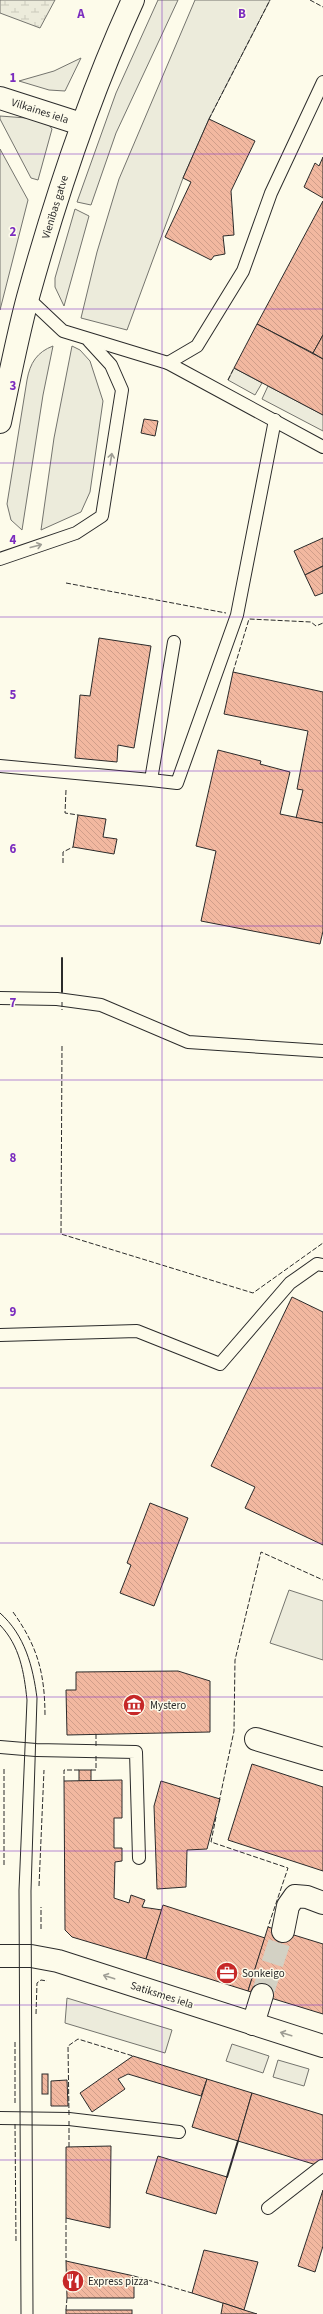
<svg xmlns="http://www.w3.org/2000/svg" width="323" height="2314" font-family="'Source Sans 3',sans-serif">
  <defs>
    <pattern id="wetland-marsh" width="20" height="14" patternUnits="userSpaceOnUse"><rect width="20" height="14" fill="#ecebdb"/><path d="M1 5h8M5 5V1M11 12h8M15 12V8" fill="none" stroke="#cbcabc"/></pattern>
    <pattern id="building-back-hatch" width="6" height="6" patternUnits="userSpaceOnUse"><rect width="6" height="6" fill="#f2b8a0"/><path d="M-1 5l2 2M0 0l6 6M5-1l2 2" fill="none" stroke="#d09e8a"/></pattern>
  </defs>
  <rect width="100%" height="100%" fill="#fdfbea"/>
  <!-- grass -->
  <g fill="#ecebdb" stroke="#74746e">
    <path d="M158,0H178L116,133L91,205L77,202L116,93Z"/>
    <path d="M195,0H270L209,119L183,178L127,330L81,318L97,252L119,179Z"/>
    <path d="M81,58L65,91L49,90L19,81L54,71Z"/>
    <path d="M0,116L40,119L46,121L52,129L38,180L31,178L0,119Z"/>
    <path d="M0,149L28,200L0,310Z"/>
    <path d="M75,209L89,216L64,306L55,287V278Z"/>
    <path d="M53,346L43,395L22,530L11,520L7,504L27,380C30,363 37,352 53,346Z"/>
    <path d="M72,346L80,350L90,361L103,401L90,492L81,512L41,530L54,438Z"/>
    <path d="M234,368L262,383L255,395L228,380Z"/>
    <path d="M268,386L323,415V431L262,399Z"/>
    <path d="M289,1590L323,1601V1660L270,1643Z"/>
    <path d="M67,1998L172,2030L165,2053L65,2023Z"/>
    <path d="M232,2044L269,2056L263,2073L226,2061Z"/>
    <path d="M278,2060L309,2069L304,2086L273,2077Z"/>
  </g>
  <!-- wetland -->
  <path fill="url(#wetland-marsh)" stroke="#74746e" d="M0,0H55L40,28L0,13Z"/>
  <!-- building -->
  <g fill="url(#building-back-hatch)" stroke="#2b2b2b">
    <path d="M209,119L255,141L231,191L234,235L223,236L225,254L214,256L211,260L165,237L191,182L183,178Z"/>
    <path d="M323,157V198L304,187L315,163L319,166Z"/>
    <path d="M323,201V335L313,353L257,324Z"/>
    <path d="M257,324L323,359V415L234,368Z"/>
    <path d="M323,335V359L313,353Z"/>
    <path d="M144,419L158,421L155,436L141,433Z"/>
    <path d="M323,538V566L305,575L294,551Z"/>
    <path d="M323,566V593L315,596L305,575Z"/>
    <path d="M99,638L151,646L134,748L118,745L117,762L75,758L80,695L90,696Z"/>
    <path d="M233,672L323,692V823L296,818L303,790L297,789L308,731L224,714Z"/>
    <path d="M218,750L261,761L260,764L290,772L280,814L323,823V931L320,944L201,921L216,851L196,846Z"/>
    <path d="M78,815L106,819L103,837L117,839L114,854L73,847Z"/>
    <path d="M292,1297L323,1312V1545L245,1508L255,1487L211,1466Z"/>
    <path d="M150,1503L188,1518L154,1606L120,1593L131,1565L127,1563Z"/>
    <path d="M178,1671L210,1681V1732L67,1735L66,1690H76V1672Z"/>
    <path d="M252,1764L323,1787V1871L228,1840Z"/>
    <rect x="79" y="1770" width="12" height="11"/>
    <path d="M122,1780V1818H114V1848H122V1861L115,1862L114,1898L129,1903L131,1895L145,1900L142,1907L162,1910L146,1959L72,1937L65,1930L64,1781Z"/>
    <path d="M161,1781L220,1799L207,1849L187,1850L186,1887L157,1889L154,1806Z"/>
    <path d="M163,1905L265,1938L248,1991L146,1959Z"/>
    <path d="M268,1927L323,1944V2014L248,1991Z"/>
    <path d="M133,2056L207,2079L201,2096L128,2074L118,2079L125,2089L92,2112L80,2093Z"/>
    <rect x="42" y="2074" width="6" height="20"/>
    <path d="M207,2079L252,2093L238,2141L192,2127Z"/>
    <path d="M67,2080L68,2106H51V2081Z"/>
    <path d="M252,2093L323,2115V2167L238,2141Z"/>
    <path d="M111,2146L110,2228L66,2218V2147Z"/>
    <path d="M158,2156L227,2177L216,2214L146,2193Z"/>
    <path d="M323,2190V2246L315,2272L298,2266Z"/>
    <path d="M204,2250L258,2262L244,2310L192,2293Z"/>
    <path d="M66,2261L134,2276V2298H67Z"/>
    <path d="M223,2303L244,2310L257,2314H221Z"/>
    <rect x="66" y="2310" width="66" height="4"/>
  </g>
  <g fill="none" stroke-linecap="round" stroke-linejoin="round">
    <!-- street-tunnel -->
    <path stroke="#d3d1c4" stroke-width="22" stroke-dasharray="22 11" stroke-linecap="butt" d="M262,1995L283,1931"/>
    <!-- lane casing -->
    <g stroke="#2b2b2b" stroke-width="14">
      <g id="lane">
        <path d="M28,298L63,331L168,363L323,447"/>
        <path d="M168,363L197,346L243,271L271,193L323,82"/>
        <path d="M0,559L76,533L102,516L122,390L111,365L89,341"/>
        <path d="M0,766L151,780L174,642"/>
        <path d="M151,780L177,783L237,615L275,420"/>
        <path d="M0,998L57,999L101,1005L188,1042L323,1051"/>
        <path d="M0,1335L137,1331L220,1364L290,1283L317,1264L323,1265"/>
        <path d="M0,1747L36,1750L136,1752L139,1858"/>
        <path d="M0,2118L69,2119L179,2132"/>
        <path d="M268,2208L322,2166"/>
      </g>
    </g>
    <!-- street casing -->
    <g stroke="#2b2b2b" stroke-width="24">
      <g id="street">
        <path d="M0,98L81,124"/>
        <path d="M256,1739L323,1759"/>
        <path d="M283,1931L288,1906L295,1896L307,1897L323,1903"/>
        <path d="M253,2024L262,1995"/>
      </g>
    </g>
    <!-- secondary casing -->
    <g stroke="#2b2b2b" stroke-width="24">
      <g id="secondary">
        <path d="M0,422C9,380 17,338 28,297C56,196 89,96 133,0"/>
        <path d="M0,1956H31L58,1961L323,2046"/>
      </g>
    </g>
    <!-- lane -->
    <use href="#lane" stroke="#fdfbea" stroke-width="12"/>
    <!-- street -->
    <use href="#street" stroke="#fdfbea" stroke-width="22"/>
    <!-- secondary -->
    <use href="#secondary" stroke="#fdfbea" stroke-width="22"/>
    <!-- tram -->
    <g stroke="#2b2b2b" stroke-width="1">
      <path d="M0,1613C25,1635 33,1667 37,1698L31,1891L33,2314"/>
      <path d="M0,1625C20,1646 24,1672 27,1700L19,1890L21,2314"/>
    </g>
    <!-- fence -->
    <g stroke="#2b2b2b" stroke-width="1" stroke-dasharray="5 2" stroke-linecap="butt">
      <path d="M310,0L323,7"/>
      <path d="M209,119L270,0"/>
      <path d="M228,380L234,368"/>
      <path d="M66,583L226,613"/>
      <path d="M233,672L249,619L311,622L316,626L323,623"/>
      <path d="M66,790L65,813L78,815"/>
      <path d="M63,863V852L73,847"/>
      <path d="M62,1002V1010"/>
      <path d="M62,1046L61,1234L253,1293L323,1243"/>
      <path d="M13,1612C38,1647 45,1674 45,1717"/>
      <path d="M96,1734V1748"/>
      <path d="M4,1769V1866"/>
      <path d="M91,1770H96V1754"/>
      <path d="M64,1781V1770H79"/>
      <path d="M219,1802L234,1731L235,1660L261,1552L323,1580"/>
      <path d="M216,1817L211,1842L288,1868L268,1927"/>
      <path d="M39,1886L44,1770"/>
      <path d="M41,1929V1907"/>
      <path d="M36,2014L37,1983L41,1980L47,1981"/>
      <path d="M15,2103V2041"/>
      <path d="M69,2115L68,2046L78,2039L133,2056"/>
      <path d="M15,2124L16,2241"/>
      <path d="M69,2147V2121"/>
      <path d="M66,2218V2261"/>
      <path d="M134,2276L192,2293"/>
      <path d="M66,2310L67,2298"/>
    </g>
    <!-- wall -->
    <g stroke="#2b2b2b" stroke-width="2">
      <path d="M62,992V958"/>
      <path d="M227,2177L238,2141"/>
    </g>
  </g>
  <!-- one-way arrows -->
  <defs><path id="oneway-shaft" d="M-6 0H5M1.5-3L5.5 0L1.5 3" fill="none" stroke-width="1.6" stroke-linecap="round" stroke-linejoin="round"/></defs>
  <g stroke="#9e9d94">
    <use href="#oneway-shaft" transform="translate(111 459) rotate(-81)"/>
    <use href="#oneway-shaft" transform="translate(36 546) rotate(-15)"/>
    <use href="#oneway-shaft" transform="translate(109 1977) rotate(-162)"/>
    <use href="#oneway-shaft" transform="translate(286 2034) rotate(-163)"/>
  </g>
  <!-- grid -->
  <path fill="none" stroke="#7b2cbf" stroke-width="1" stroke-opacity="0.55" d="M162,0V2314M0,154H323M0,309H323M0,463H323M0,617H323M0,771H323M0,926H323M0,1080H323M0,1234H323M0,1388H323M0,1543H323M0,1697H323M0,1851H323M0,2005H323M0,2160H323"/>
  <!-- icons -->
  <defs>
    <g id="museum-disc" transform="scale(1.15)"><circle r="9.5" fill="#c62828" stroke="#fdfbea"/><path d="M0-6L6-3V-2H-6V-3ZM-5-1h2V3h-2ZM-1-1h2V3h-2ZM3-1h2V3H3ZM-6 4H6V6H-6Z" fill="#fff"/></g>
    <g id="office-disc" transform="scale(1.15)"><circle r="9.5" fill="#c62828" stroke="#fdfbea"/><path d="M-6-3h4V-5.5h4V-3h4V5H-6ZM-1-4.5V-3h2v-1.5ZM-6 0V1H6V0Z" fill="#fff"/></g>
    <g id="restaurant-disc" transform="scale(1.15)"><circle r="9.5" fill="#c62828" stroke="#fdfbea"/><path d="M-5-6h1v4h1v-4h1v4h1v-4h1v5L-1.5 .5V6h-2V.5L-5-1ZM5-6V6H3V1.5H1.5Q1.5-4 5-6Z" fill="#fff"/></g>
  </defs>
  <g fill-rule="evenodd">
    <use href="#museum-disc" x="134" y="1705"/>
    <use href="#office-disc" x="227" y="1973"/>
    <use href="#restaurant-disc" x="73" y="2281"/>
  </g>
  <g text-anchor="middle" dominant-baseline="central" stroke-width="3" stroke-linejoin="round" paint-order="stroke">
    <!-- street labels -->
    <g font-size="11" fill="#2b2b2b" stroke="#fdfbea">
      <text transform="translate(40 111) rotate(18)">Vilkaines iela</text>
      <text transform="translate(55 207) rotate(-73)">Vienības gatve</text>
      <text transform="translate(162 1995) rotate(18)">Satiksmes iela</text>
    </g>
    <!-- poi labels -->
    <g font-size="11" fill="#2b2b2b" stroke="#fdfbea" text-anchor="start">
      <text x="150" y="1705">Mystero</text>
      <text x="242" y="1973">Sonkeigo</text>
      <text x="88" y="2281">Express pizza</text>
    </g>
  </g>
  <g font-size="13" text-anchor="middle" font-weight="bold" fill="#7b2cbf" stroke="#fdfbea" stroke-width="3" stroke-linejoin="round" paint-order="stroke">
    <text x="81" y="18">A</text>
    <text x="242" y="18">B</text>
    <text x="13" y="82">1</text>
    <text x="13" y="236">2</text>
    <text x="13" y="390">3</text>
    <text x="13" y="544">4</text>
    <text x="13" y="699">5</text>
    <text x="13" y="853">6</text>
    <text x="13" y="1007">7</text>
    <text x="13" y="1162">8</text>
    <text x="13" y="1316">9</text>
  </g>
</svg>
